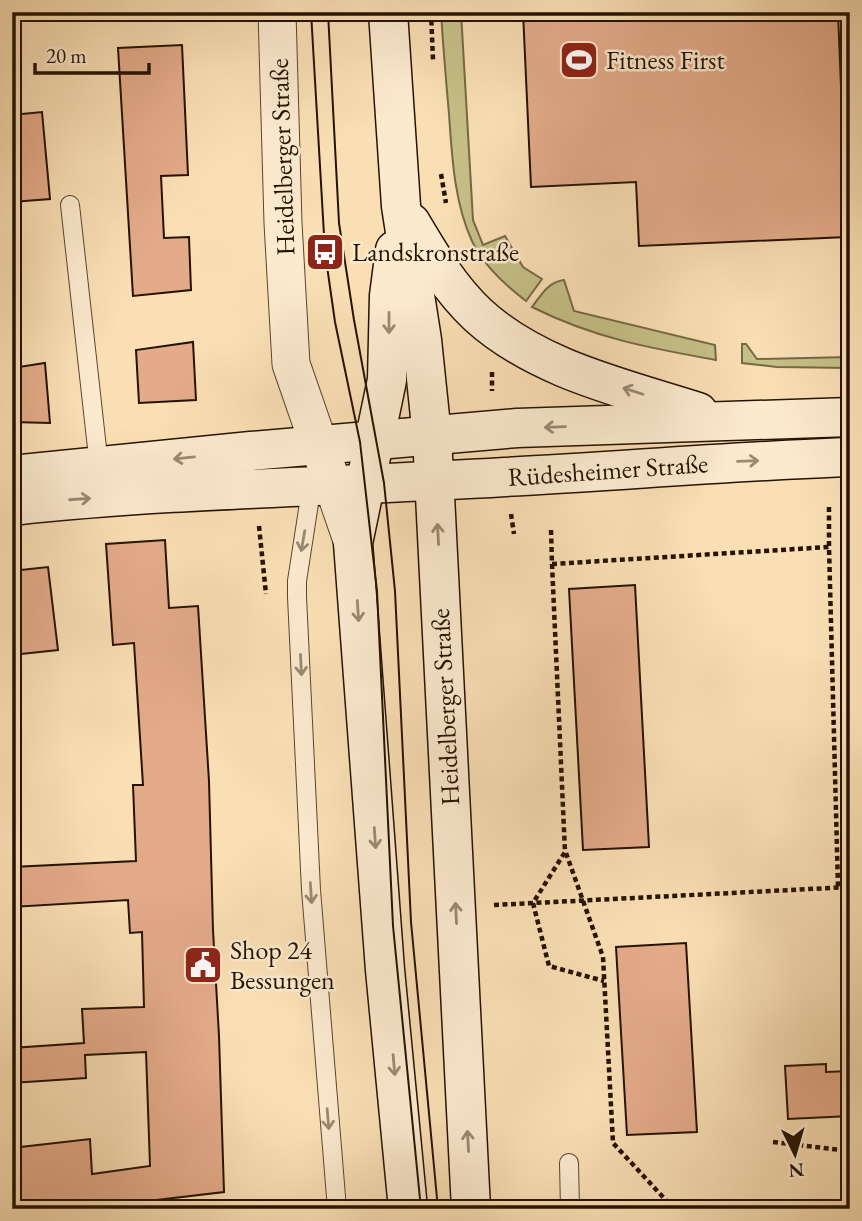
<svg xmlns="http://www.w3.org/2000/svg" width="862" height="1221" font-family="'EB Garamond',serif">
  <rect width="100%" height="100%" fill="#fadfb5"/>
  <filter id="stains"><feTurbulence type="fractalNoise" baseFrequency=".00286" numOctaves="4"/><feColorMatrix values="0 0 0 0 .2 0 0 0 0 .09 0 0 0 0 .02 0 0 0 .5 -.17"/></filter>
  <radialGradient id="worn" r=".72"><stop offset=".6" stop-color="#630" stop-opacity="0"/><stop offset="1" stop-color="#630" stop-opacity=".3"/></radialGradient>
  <!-- green -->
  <g fill="#c6c088" stroke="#766944" stroke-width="2">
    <path d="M441,12H461L473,220L483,245L505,236L523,267L542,279L526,301C505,285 483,265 472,241C454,202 452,156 449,114C446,80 443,46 441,12Z"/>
    <path d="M564,280L574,311L715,345L716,360C649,348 594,338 532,307C542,294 548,282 564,280Z"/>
    <path d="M742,344H746L757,359L850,357V368L777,367L742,363Z"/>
  </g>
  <!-- building -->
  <g fill="#e4ab8a" stroke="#251200" stroke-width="2">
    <path d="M523,12H838L847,237L639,246L636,182L531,187Z"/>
    <path d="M182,45L188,175L161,176L164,238L189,237L191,290L133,296L118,48Z"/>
    <path d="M42,112L50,199L12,202V115Z"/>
    <path d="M193,342L196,400L139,403L136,350Z"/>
    <path d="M45,363L50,423L12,422V368Z"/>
    <path d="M165,540L169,608L198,606L209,781L213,930L219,1036L224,1192L80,1209H12V1148L90,1139L92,1174L150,1166L146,1052L85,1055L86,1078L12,1083V1048L84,1043L82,1009L144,1007L142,932L130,933L128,900L12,907V867L136,861L133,785H143L134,643L113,645L106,544Z"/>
    <path d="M48,567L58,650L12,655V571Z"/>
    <path d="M635,585L649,847L583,850L569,589Z"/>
    <path d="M686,943L697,1132L627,1135L616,947Z"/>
    <path d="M826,1064V1072L850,1071V1116L788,1119L785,1066Z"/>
  </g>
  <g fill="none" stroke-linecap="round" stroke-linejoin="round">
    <!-- lane casing -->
    <g stroke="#5a452d" stroke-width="20">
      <g id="lane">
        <path d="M70,205L99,466"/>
        <path d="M312,484L297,581V597L311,890L337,1209"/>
        <path d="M569,1163L570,1209"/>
      </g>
    </g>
    <!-- street casing -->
    <g stroke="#5a452d" stroke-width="39">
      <path id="street" d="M277,12L283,223L291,364L353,543"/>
    </g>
    <!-- secondary casing -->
    <g stroke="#251200" stroke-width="41">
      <g id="secondary">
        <path d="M388,12L401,206L422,340L432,436L471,1209"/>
        <path d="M411,223C430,255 450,289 478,315C537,369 623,388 698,412"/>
        <path d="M395,250L389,296L387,380L353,543L385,970L408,1209"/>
        <path d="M12,475L251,451L517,428L850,417"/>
        <path d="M12,506C176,488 341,487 505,477C620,471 735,461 850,457"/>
      </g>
    </g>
    <!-- path -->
    <g stroke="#251200" stroke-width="4.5" stroke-dasharray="5 3.5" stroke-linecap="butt">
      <path d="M431,12L433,60"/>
      <path d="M441,174L446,203"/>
      <path d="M492,372V391"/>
      <path d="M829,507V547"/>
      <path d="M511,514L514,534"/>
      <path d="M259,526L266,594"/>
      <path d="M551,530L552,564L829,547L838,887"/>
      <path d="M552,564L565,852L533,903L549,966L604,981"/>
      <path d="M566,853L603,957L613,1143L674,1209"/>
      <path d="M494,905L850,887"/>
      <path d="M773,1142L850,1151"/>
    </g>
    <!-- lane -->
    <use href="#lane" stroke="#fceacf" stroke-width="18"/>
    <!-- street -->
    <use href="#street" stroke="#fceacf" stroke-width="37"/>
    <!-- secondary -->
    <use href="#secondary" stroke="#fceacf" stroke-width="38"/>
    <!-- tram -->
    <g stroke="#251200" stroke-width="2">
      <path d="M311,12L325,252L335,322L360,442L377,591L393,926L421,1209"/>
      <path d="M328,12L339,223L354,320L384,483L395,591L411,922L438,1209"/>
    </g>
  </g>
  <!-- one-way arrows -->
  <defs><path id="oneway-shaft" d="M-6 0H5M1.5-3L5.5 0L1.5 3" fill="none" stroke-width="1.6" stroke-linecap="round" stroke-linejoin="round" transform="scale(1.75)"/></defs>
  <g stroke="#9b8972">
    <use href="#oneway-shaft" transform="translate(389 323) rotate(90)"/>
    <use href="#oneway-shaft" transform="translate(633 391) rotate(-162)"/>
    <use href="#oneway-shaft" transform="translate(555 427) rotate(178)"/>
    <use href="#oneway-shaft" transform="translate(184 458) rotate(174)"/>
    <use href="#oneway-shaft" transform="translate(748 461) rotate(-2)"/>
    <use href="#oneway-shaft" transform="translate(80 499) rotate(-4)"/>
    <use href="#oneway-shaft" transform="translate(438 534) rotate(-93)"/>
    <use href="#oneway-shaft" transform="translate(303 541) rotate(100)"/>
    <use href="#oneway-shaft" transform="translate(358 611) rotate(86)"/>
    <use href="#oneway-shaft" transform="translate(301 665) rotate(87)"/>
    <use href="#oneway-shaft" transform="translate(375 838) rotate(86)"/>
    <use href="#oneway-shaft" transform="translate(311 893) rotate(86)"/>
    <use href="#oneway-shaft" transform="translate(456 913) rotate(-93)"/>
    <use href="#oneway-shaft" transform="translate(394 1065) rotate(85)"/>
    <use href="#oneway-shaft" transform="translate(328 1119) rotate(85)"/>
    <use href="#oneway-shaft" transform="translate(468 1141) rotate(-93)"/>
  </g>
  <!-- icons -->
  <defs>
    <g id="stadium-square" transform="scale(2.0125)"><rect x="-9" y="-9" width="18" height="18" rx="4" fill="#8f2418" stroke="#fceacf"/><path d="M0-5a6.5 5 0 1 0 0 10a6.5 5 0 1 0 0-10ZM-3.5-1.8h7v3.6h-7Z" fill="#fff"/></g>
    <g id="bus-square" transform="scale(2.0125)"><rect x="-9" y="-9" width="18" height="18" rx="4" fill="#8f2418" stroke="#fceacf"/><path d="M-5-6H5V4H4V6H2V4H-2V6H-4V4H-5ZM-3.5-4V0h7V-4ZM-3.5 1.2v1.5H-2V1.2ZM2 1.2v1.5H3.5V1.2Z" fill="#fff"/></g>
    <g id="civic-square" transform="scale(2.0125)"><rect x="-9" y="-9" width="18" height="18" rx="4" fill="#8f2418" stroke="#fceacf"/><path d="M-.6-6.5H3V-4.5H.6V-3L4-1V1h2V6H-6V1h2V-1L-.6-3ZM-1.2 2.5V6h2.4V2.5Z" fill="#fff"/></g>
  </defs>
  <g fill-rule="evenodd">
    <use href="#stadium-square" x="579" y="60"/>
    <use href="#bus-square" x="325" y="252"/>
    <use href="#civic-square" x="203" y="965"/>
  </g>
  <g text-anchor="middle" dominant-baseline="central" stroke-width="5" stroke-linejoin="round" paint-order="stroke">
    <!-- poi labels -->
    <g font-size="26" fill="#251200" stroke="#fceacf" text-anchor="start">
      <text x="606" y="60">Fitness First</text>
      <text x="352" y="252">Landskronstraße</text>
      <text x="230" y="950">Shop 24<tspan x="230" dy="30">Bessungen</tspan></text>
    </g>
    <!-- street labels -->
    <g font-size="26" fill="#251200" stroke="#fceacf">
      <text transform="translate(282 157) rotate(-92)">Heidelberger Straße</text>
      <text transform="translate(608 470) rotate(-4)">Rüdesheimer Straße</text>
      <text transform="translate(445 707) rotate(-93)">Heidelberger Straße</text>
    </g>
  </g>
  <!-- margin -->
  <rect width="862" height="1221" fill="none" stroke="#fadfb5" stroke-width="42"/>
  <rect x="14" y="14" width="834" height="1193" fill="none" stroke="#251200" stroke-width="3.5"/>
  <rect x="21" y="21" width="820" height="1179" fill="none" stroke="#251200" stroke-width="2"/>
  <!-- north arrow -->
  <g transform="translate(795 1154) rotate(175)" stroke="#fceacf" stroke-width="5" paint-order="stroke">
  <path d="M0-5L12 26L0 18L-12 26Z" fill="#251200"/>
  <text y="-10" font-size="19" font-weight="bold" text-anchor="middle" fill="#251200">N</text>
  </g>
  <!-- scale -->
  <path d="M35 63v10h114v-10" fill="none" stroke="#251200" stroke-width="3.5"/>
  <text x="46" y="63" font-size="21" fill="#251200" stroke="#fceacf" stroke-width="5" paint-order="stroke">20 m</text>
  <rect width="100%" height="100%" filter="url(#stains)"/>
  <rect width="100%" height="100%" fill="url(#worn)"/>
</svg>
